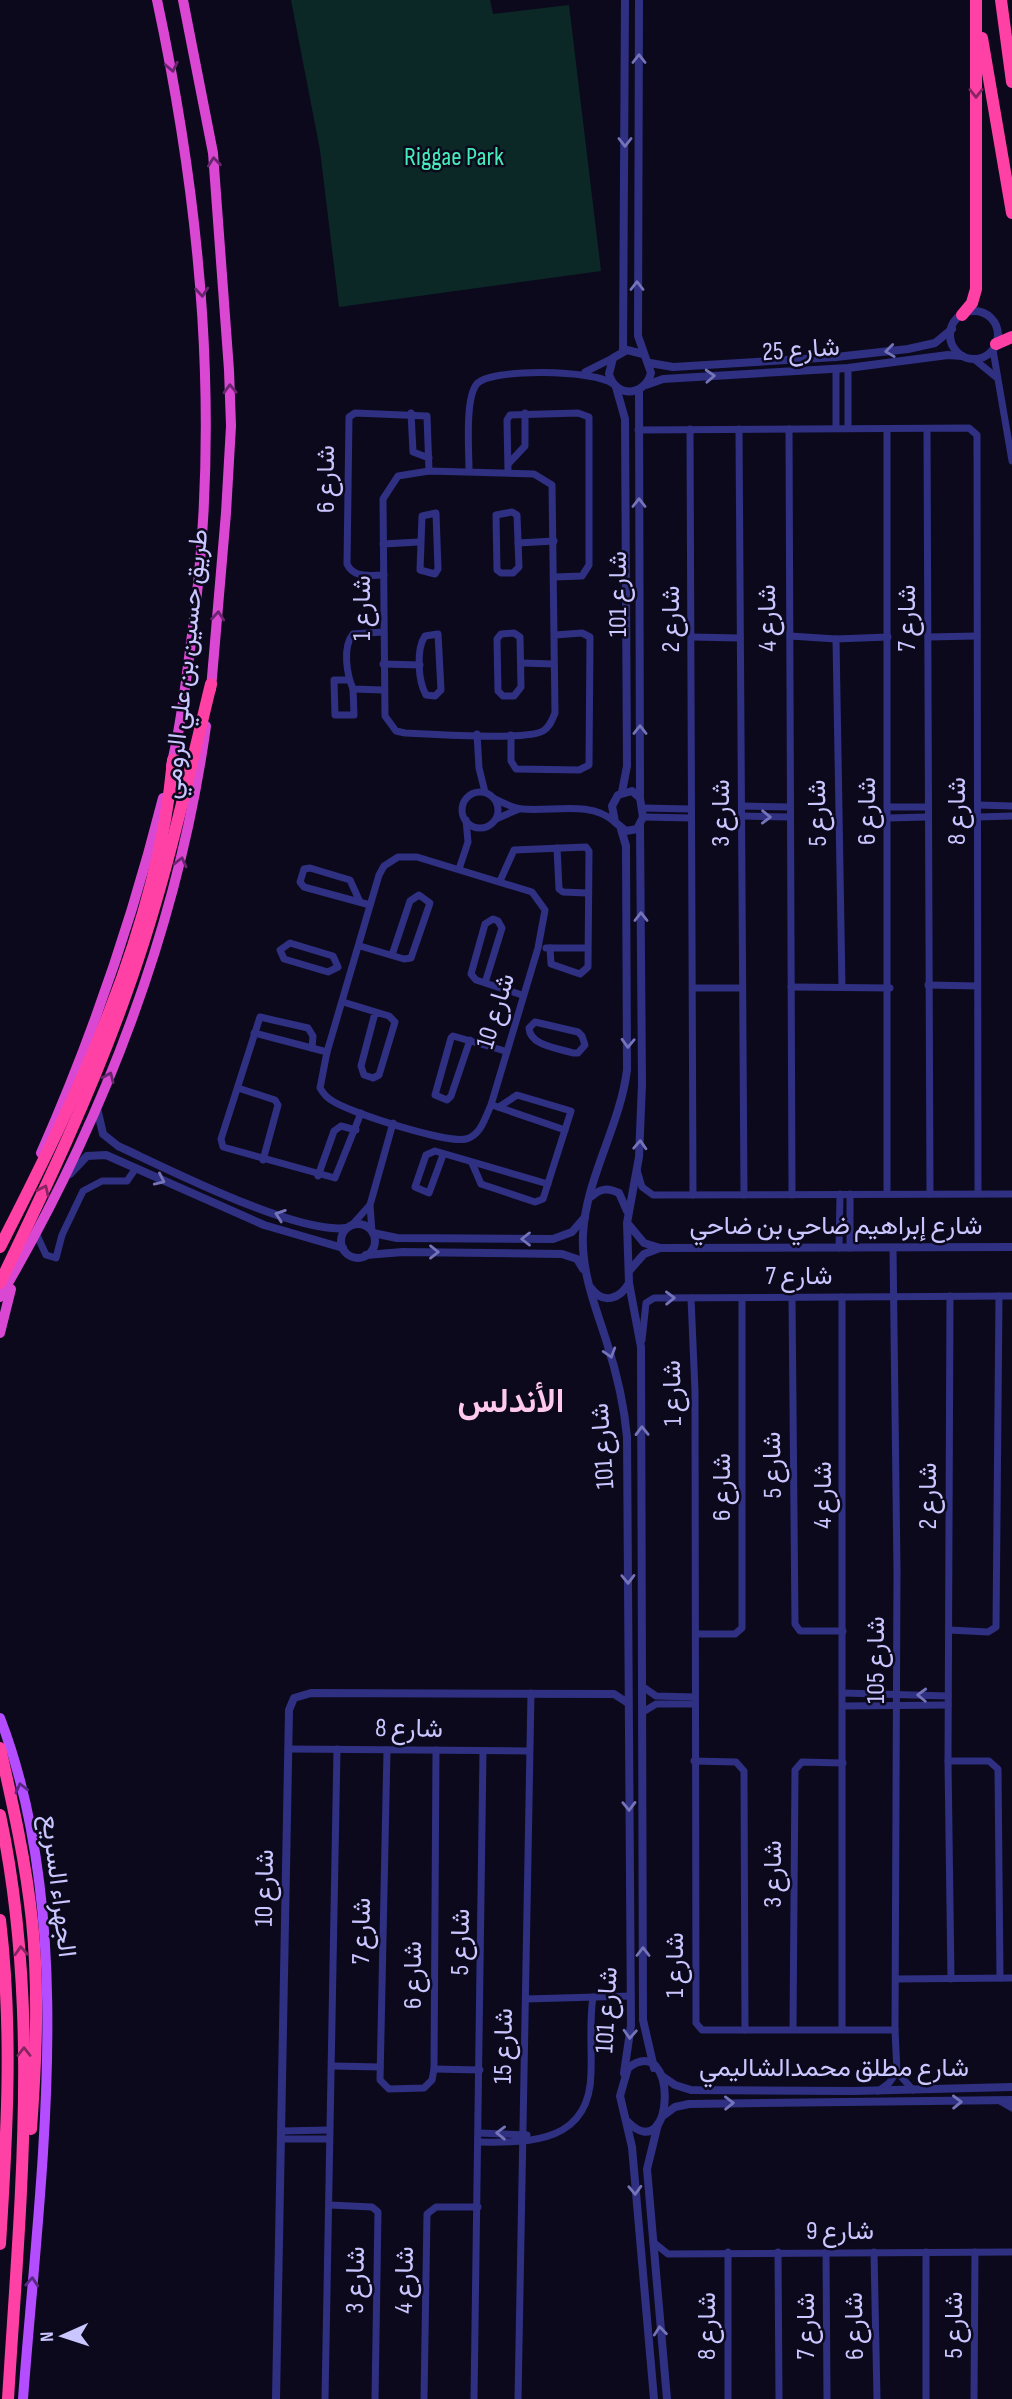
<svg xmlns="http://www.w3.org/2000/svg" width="1012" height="2399" font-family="'Sofia Sans Condensed',Vazirmatn,sans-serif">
  <rect width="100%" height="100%" fill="#0c091d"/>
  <!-- green -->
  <path fill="#0c2826" d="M291,0H490L493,14L569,5L601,271L339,307L320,150Z"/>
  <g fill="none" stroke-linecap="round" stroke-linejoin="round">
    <!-- minor -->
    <g stroke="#2f3082" stroke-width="7">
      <path d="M993,350L1012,461"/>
      <path d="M974,359L996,377"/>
      <path d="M836,369V428"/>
      <path d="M585,372L613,358"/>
      <path d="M411,413L413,452L429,458"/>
      <path d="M848,428V368"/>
      <path d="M690,429L693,1195"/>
      <path d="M739,429L744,1195"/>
      <path d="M789,429L792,1195"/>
      <path d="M887,429V1193"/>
      <path d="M927,429L930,1194"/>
      <path d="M638,430L969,428L977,435L978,1193"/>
      <path d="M509,463L525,446V413"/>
      <path d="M429,471L534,474L552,485L555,713C552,720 550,727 543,731C526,741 430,734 405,733L396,731L385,716L383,499L398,476Z"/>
      <path d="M469,471C469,450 465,401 476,385C488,367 597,370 613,384"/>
      <path d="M508,472L507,420L510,415L578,413L589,417V565L582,576L555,577"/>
      <path d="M512,512L517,515L519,567L513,573H501L497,570L496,515Z"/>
      <path d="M436,513L438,569L435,574L420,570L422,516Z"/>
      <path d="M518,543L554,541"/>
      <path d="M383,544L419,542"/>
      <path d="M384,575C370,575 354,579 347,564L349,417L355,413L427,416L429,471"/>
      <path d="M514,633L520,637L521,687L514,696H503L498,691L497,639L501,634Z"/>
      <path d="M438,634L441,690L435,696L426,695C418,681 416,649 425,636Z"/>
      <path d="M790,636L836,639L888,637"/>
      <path d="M692,637L740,638"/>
      <path d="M928,637L977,636"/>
      <path d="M836,639L842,987"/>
      <path d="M521,663L554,664"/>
      <path d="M383,664L420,665"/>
      <path d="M349,680H334L335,715H354L353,689"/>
      <path d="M383,690L353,689C347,675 342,647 353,634L383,632"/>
      <path d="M477,734L479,768L485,792"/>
      <path d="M511,735V761L516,769L579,770L589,765L590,637L582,633L555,635"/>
      <circle cx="480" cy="810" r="18"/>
      <path d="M495,799C504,803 512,808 522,809C552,812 590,800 615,822"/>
      <path d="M978,805L1012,806"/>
      <path d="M742,806L789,807"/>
      <path d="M888,807H927"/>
      <path d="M643,808L691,809"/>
      <path d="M742,816L789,817"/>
      <path d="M643,817L691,818"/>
      <path d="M978,817L1012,816"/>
      <path d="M888,818L927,817"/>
      <path d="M496,819L519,809"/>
      <path d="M557,848L559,889L563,892L587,893"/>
      <path d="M398,857H417L532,892L545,910L538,948L491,1105C485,1118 481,1135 466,1139C448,1144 347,1112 331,1100C326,1097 323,1093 320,1088L327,1052L379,875L384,866Z"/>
      <path d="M459,869L468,842L466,820"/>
      <path d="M500,881L514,850L586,847L589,851L588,967L580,974L551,964L550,948"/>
      <path d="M360,902L350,880L310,868L304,869L300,882L304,887L370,905"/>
      <path d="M290,943L333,956L338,967L328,972L284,959L280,950Z"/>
      <path d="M360,946L404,959L411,958L430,903L419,895L410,901L392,955"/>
      <path d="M546,948H587"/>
      <path d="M485,983L502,928L498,921L493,919L485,924L471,974L476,980L522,995"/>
      <path d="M928,985L977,986"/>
      <path d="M791,987L890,988"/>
      <path d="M694,988H741"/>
      <path d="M343,1002L389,1016L395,1022L379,1075L373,1078L364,1075L361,1066L375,1013"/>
      <path d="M535,1022L578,1032L582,1036L585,1045L578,1053H573C558,1048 530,1046 529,1028Z"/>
      <path d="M254,1033L327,1052"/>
      <path d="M470,1040L451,1096L447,1100L435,1095L451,1038L453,1036L505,1051"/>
      <path d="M312,1048L313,1036L308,1028L260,1017L221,1139L223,1147L335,1178L361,1113"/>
      <path d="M238,1088L275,1100L278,1105L263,1160"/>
      <path d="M495,1106L565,1130"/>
      <path d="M443,1155L429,1193L415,1187L426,1155L435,1151L548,1184"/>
      <path d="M472,1163L481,1184L535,1202L543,1199L571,1111L517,1095L499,1107"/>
      <path d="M637,1170L642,1187L653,1195L1012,1194"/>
      <path d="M318,1176L334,1131L341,1126L356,1130"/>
      <path d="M850,1194V1248"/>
      <path d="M352,1225L369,1206"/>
      <path d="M372,1232L370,1205L393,1123"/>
      <path d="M36,1233L46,1255L56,1258L62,1235L83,1191L102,1181H127L136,1168"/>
      <path d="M839,1248L840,1194"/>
      <path d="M893,1248L897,1571L895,2030L897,2072L913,2090"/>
      <path d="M950,1296L948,1761L951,1979"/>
      <path d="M792,1297L795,1624L800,1631H843"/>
      <path d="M842,1297V2028"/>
      <path d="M691,1298L695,1391L696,2023L702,2030H895"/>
      <path d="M642,1340L646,1303L654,1298L1012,1296"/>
      <path d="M949,1630L988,1632L996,1627L999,1296"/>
      <path d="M696,1634H735L742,1628V1298"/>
      <path d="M643,1687L656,1696L695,1697"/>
      <path d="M843,1693L948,1696"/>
      <path d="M843,1706L948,1705"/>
      <path d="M643,1712L656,1704H695"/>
      <path d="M289,1749L529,1751"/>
      <path d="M387,1750L380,2080L389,2089L424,2088L432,2080L434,2069L436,1750"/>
      <path d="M694,1761L736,1762L744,1771L745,2030"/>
      <path d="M948,1761H989L998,1769L1000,1978"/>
      <path d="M896,1979L1012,1978"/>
      <path d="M526,1999L631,1996"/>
      <path d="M793,2029L795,1770L802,1762L843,1763"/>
      <path d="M333,2066L380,2067"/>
      <path d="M434,2069L480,2070"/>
      <path d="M878,2091L889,2083L897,2072"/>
      <path d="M1000,2101L1012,2108"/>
      <path d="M282,2131L329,2130"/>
      <path d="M479,2133L527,2135"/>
      <path d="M281,2139H329"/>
      <path d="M479,2142C532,2143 590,2142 591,2073C592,2048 589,2022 593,1997"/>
      <path d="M330,2205L372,2207L378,2212L375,2399"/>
      <path d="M653,2242L668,2254L1012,2252"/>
      <path d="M778,2252L779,2399"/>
      <path d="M826,2252L827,2399"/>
      <path d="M874,2252L877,2399"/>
      <path d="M325,2399L337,1749"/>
      <path d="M424,2399L427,2214L436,2207H478"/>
      <path d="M474,2399L483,1751"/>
      <path d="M518,2399L531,1693"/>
      <path d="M728,2399V2252"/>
      <path d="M926,2399V2252"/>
      <path d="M974,2399L975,2252"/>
    </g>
    <!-- tertiary -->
    <g stroke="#2f3082" stroke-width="8">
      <path d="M639,0L638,336L651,373C644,397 616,398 609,374L613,358L627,350L643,354"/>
      <circle cx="974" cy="335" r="24"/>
      <path d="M623,350L625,0"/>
      <path d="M650,363L673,367L836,357L908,349L935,343L952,329"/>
      <path d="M646,385L663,379L848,368L948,355L962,356"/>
      <path d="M616,387L625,419L627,766L622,792"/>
      <path d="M639,390L640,798"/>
      <path d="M632,791L640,798L643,817L637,829L626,831L615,822L612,806L618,795Z"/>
      <path d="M640,826L642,1084L639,1157L627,1223L629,1283L641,1347L643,2020L654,2068"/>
      <path d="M621,829L626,846L627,1070C620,1126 586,1178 583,1234C581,1272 596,1308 607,1343C617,1374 624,1404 627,1437L631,2025L624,2073"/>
      <path d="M97,1108L103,1134L118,1146C168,1169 295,1234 346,1228"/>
      <path d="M70,1174L87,1156L106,1155L264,1225L343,1248"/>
      <path d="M592,1196C601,1188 608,1188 619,1193L627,1211"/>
      <circle cx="358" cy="1241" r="17"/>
      <path d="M629,1225L644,1243L660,1248L1012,1247"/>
      <path d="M373,1233L397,1238L553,1239L572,1232L585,1217"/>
      <path d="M366,1255L403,1252L562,1254L577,1259L583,1269"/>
      <path d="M629,1271L644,1254L660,1248"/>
      <path d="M591,1288C603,1305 620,1299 629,1283"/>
      <path d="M662,2076L675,2085L691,2090L854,2091L1012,2087"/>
      <path d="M664,2115L675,2107L689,2104L1012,2100"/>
      <path d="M628,2122C675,2169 679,2029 628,2068L620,2096L632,2147L654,2399"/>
      <path d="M658,2124L647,2169L667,2399"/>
      <path d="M276,2399L289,1710L294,1698L311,1693L614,1694L628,1703"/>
    </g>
    <!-- primary -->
    <path stroke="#b44dff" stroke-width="10" d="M0,1718C79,1923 39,2184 23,2399"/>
    <!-- trunk -->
    <g stroke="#da47d2" stroke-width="10">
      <path d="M157,0C202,210 221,421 192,635C186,678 182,723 171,766"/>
      <path d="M183,0L213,153L229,370L231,426L226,513L211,689"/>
      <path d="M41,1153C92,1038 132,920 163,798"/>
      <path d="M0,1297C103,1122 178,927 206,726"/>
      <path d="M0,1333L11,1289"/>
    </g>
    <!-- motorway -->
    <g stroke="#ff41a5" stroke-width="12">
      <path d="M1001,0L1012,82"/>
      <path d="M982,38L1012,213"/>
      <path d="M962,315L972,303L976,289V0"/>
      <path d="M996,344L1012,337"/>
      <path d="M0,1247C77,1096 158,931 173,760"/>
      <path d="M0,1283C46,1187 92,1091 127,991C163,891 186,787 211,684"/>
      <path d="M0,1748C13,1805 26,1863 32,1921C39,1990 36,2060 31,2129"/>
      <path d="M0,1815C41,2007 20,2204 8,2399"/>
      <path d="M0,1920C13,2029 7,2135 0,2244"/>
    </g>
  </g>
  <!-- one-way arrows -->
  <defs><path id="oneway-chevron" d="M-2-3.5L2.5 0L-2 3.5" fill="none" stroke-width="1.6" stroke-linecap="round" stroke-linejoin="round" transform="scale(1.75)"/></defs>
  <g stroke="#7574ba">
    <use href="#oneway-chevron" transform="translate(639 59) rotate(-90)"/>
    <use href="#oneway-chevron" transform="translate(625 142) rotate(90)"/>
    <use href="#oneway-chevron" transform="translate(637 286) rotate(-90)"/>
    <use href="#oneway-chevron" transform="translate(890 351) rotate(173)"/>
    <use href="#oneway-chevron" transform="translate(710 376) rotate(-3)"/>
    <use href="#oneway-chevron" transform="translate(639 503) rotate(-90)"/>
    <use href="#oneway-chevron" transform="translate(640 730) rotate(-90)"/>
    <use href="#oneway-chevron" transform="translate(766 817) rotate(1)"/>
    <use href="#oneway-chevron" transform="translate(641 917) rotate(-90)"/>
    <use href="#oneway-chevron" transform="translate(628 1043) rotate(92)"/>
    <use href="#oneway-chevron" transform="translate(640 1145) rotate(-87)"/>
    <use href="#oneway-chevron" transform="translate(160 1180) rotate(25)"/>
    <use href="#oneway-chevron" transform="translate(280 1215) rotate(-161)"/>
    <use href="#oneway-chevron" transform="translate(526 1239) rotate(-180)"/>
    <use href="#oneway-chevron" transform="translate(434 1252)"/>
    <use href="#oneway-chevron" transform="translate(670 1298) rotate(-1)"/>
    <use href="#oneway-chevron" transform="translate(610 1353) rotate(73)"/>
    <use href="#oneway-chevron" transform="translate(642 1431) rotate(-91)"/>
    <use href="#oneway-chevron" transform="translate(628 1579) rotate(89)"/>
    <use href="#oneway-chevron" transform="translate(922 1695) rotate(-178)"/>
    <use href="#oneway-chevron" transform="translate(629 1806) rotate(89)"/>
    <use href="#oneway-chevron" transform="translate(643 1952) rotate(-90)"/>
    <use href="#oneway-chevron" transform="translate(630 2034) rotate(93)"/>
    <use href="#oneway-chevron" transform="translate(957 2102) rotate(-1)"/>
    <use href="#oneway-chevron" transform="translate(729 2103) rotate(-1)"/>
    <use href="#oneway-chevron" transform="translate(501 2133) rotate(-179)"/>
    <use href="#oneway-chevron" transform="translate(635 2190) rotate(88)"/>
    <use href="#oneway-chevron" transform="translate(660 2331) rotate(-96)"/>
  </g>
  <g stroke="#69256e">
    <use href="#oneway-chevron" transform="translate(172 67) rotate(78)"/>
    <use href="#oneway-chevron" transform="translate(214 162) rotate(-96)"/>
    <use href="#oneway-chevron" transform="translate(202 292) rotate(85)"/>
    <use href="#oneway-chevron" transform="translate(230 389) rotate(-92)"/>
    <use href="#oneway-chevron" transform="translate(218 616) rotate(-85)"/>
    <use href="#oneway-chevron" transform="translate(181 862) rotate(-76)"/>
    <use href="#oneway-chevron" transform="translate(109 1077) rotate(-66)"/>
  </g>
  <g stroke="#862561">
    <use href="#oneway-chevron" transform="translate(976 93) rotate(90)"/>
    <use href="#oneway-chevron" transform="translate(44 1190) rotate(-65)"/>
    <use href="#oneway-chevron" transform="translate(21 1951) rotate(-93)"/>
    <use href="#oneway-chevron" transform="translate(24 2052) rotate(-90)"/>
  </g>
  <g stroke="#582883">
    <use href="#oneway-chevron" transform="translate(21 1788) rotate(-104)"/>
    <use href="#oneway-chevron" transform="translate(32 2282) rotate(-86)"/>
  </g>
  <g text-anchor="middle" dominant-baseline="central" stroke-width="5" stroke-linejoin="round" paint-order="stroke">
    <!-- park labels -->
    <g font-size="26" fill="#46ebba" stroke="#0c091d">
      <text x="454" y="157">Riggae Park</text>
    </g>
    <!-- street labels -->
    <g font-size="26" fill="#cac6ff" stroke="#0c091d">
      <text transform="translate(801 350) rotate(-4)">شارع 25</text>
      <text transform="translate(326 479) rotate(-90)">شارع 6</text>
      <text transform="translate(618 594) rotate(-90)">شارع 101</text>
      <text transform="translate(362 608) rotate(-90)">شارع 1</text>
      <text transform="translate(768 618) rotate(-91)">شارع 4</text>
      <text transform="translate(907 618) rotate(-90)">شارع 7</text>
      <text transform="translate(671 619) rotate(-90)">شارع 2</text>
      <text transform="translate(186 664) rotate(-84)">طريق حسين بن علي الرومي</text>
      <text transform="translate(867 811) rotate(-90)">شارع 6</text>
      <text transform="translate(957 811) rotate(-90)">شارع 8</text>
      <text transform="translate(721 813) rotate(-90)">شارع 3</text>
      <text transform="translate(818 813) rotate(-91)">شارع 5</text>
      <text transform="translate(496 1011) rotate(-73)">شارع 10</text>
      <text x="836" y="1226">شارع إبراهيم ضاحي بن ضاحي</text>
      <text x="799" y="1276">شارع 7</text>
      <text transform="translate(673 1393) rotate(-91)">شارع 1</text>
      <text transform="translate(603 1446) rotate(-94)">شارع 101</text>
      <text transform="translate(773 1465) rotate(-91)">شارع 5</text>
      <text transform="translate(722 1487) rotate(-90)">شارع 6</text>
      <text transform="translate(823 1495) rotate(-90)">شارع 4</text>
      <text transform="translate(928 1496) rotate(-90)">شارع 2</text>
      <text transform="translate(876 1660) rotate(-90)">شارع 105</text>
      <text transform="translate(409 1729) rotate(1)">شارع 8</text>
      <text transform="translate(773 1874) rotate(-90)">شارع 3</text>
      <text transform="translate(58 1886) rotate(83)">الجهراء السريع</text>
      <text transform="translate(265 1888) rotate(-89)">شارع 10</text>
      <text transform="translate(362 1931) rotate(-89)">شارع 7</text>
      <text transform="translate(461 1942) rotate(-89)">شارع 5</text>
      <text transform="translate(675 1965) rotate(-90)">شارع 1</text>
      <text transform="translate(413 1975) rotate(-90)">شارع 6</text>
      <text transform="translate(607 2010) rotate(-87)">شارع 101</text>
      <text transform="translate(504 2046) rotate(-89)">شارع 15</text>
      <text x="834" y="2068">شارع مطلق محمدالشاليمي</text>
      <text x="840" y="2231">شارع 9</text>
      <text transform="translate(356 2280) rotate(-89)">شارع 3</text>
      <text transform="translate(405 2280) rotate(-89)">شارع 4</text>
      <text transform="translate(954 2325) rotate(-90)">شارع 5</text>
      <text transform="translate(707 2326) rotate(-90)">شارع 8</text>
      <text transform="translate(806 2326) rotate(-90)">شارع 7</text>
      <text transform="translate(855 2326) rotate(-91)">شارع 6</text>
    </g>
    <!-- district labels -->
    <g font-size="33" font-weight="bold" fill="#ffc8ed" stroke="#0c091d">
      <text x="511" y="1402">الأندلس</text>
    </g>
  </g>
  <!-- north arrow -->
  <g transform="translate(63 2336) rotate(267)" stroke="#0c091d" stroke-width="5" paint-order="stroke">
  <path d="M0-5L12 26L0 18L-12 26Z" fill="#cac6ff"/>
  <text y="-10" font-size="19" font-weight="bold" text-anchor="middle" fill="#cac6ff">N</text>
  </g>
</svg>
